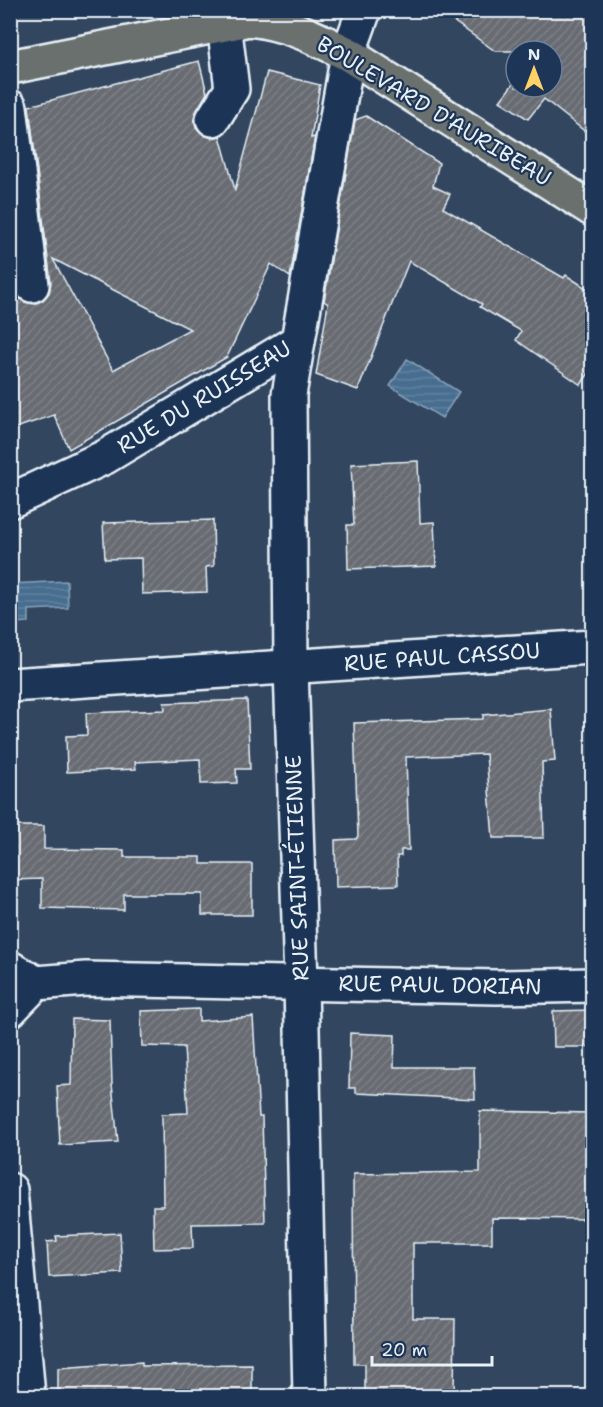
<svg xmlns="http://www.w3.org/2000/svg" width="603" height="1407" font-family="'Shantell Sans',sans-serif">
  <defs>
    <pattern id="water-rules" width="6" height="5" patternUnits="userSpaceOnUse" patternTransform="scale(1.5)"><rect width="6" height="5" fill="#476d8f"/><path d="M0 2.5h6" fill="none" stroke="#6282a0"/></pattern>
    <pattern id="building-hatch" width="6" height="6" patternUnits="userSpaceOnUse" patternTransform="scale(1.5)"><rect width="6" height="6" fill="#676c72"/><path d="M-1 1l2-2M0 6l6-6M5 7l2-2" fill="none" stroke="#7d8187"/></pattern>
  </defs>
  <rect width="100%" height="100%" fill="#33465f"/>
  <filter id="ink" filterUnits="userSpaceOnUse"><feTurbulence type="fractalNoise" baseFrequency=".0167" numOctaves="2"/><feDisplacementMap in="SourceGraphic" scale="12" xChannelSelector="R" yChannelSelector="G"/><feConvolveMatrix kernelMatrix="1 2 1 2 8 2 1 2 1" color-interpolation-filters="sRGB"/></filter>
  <g filter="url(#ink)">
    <!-- water -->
    <g fill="url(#water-rules)" stroke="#87a2b9" stroke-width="1.5">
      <path d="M407,359L459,392L442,418L390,386Z"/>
      <path d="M67,581L68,608L29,610V622L12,623L11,584Z"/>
    </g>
    <!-- building -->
    <g fill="url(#building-hatch)" stroke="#e8f1f8" stroke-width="1.5" fill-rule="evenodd">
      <path d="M438,10H592V137L544,99L528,119L500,101L516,80V87H552V51H495Z"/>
      <path d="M199,61L207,93L197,110L194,118L196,127L204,135L212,138L220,136L235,190L267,72L320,85L311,138L315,137L290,277L271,264L227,357L69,449L54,415L10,430V264L14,288L17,296L24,302L34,304L43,300L49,293L51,283L29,106ZM53,259L190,329L113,370Z"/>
      <path d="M366,116L439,163L433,186L450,194L443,208L564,278L566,275L592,292V368L581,385L516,340L521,331L480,307L482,304L409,261L358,390L316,375L328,304L324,301L355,120Z"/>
      <path d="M418,461L420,523L434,522L436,566L348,569L347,525H354L351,464Z"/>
      <path d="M213,520L214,566L206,567L207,592L142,594L141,558L105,559L103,523Z"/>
      <path d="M247,700L250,769H236L237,783L201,784L200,759L135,762L136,769L67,772L66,736L87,735L86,713L165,710L164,703Z"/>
      <path d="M551,709L555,761L542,762L544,838H493L486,754L406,757L409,850H401V856H397L398,885L336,887L335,840L356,839L358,836L354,723L483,719V715Z"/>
      <path d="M10,826H44V849L124,850V857H201V864H252V915H202V894H124V910L42,908V879L10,880Z"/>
      <path d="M199,1009V1021L253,1017L259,1117H262L265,1223L192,1224L193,1248L154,1249L153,1206H163L162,1114L188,1113L184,1047L142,1046L141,1011Z"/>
      <path d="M592,1010V1047H554L553,1011Z"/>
      <path d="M72,1019L110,1020L112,1084L118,1142L60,1145L57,1086L71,1085Z"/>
      <path d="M350,1033L395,1035L394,1067H474L475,1099L356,1093V1088H349Z"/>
      <path d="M480,1111L592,1113V1219L492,1218V1243H413V1319H455L454,1396H365V1364H354L353,1174L480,1172Z"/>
      <path d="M120,1233L122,1273L49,1277L47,1242L57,1241L56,1236Z"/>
      <path d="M142,1362V1366L252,1365V1396H58V1368Z"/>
    </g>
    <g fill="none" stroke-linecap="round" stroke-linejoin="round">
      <!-- minor casing -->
      <g stroke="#e8f1f8" stroke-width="38">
        <g id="minor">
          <path d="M10,107L32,285"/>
          <path d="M213,119L232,89L224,23"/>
          <path d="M298,341L289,395L291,667L301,983L310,1396"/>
          <path d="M10,501L105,457L298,341L348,54L364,10"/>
          <path d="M10,685L592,647"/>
          <path d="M10,968L36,983"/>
          <path d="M36,983L86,979L497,987L592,985"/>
          <path d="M10,1010L36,983"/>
          <path d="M10,1190L28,1396"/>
        </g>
      </g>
      <!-- major casing -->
      <g stroke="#e8f1f8" stroke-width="38">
        <path id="major" d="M10,67L249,19C287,23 314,37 348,54L592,209"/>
      </g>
      <!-- minor -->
      <use href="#minor" stroke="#1d3557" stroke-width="33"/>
      <!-- major -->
      <use href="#major" stroke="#6b706d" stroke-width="33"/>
    </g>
  </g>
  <g text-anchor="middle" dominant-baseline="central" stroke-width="4.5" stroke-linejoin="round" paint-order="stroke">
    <!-- street labels -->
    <g font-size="22" fill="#e8f1f8" stroke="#1d3557">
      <text transform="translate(434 111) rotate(31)">BOULEVARD D'AURIBEAU</text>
      <text transform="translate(204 397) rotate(-31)">RUE DU RUISSEAU</text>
      <text transform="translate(442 657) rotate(-4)">RUE PAUL CASSOU</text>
      <text transform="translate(297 868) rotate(-92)">RUE SAINT-ÉTIENNE</text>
      <text transform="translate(440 985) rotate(1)">RUE PAUL DORIAN</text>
    </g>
  </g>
  <!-- margin -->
  <rect width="603" height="1407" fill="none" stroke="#1d3557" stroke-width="36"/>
  <rect x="18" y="18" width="567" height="1371" fill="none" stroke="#e8f1f8" stroke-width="2" filter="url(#ink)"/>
  <!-- north arrow -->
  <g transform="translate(534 69)"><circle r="28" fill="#1d3557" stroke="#6e8097" stroke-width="1.5"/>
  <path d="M0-4.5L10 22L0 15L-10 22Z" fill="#ffd166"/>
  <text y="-9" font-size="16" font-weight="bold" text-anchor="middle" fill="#e8f1f8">N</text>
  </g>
  <!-- scale -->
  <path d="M372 1356v9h120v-9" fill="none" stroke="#e8f1f8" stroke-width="3"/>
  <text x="381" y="1356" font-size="18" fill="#e8f1f8" stroke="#1d3557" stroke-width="4.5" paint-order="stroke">20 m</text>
</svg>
